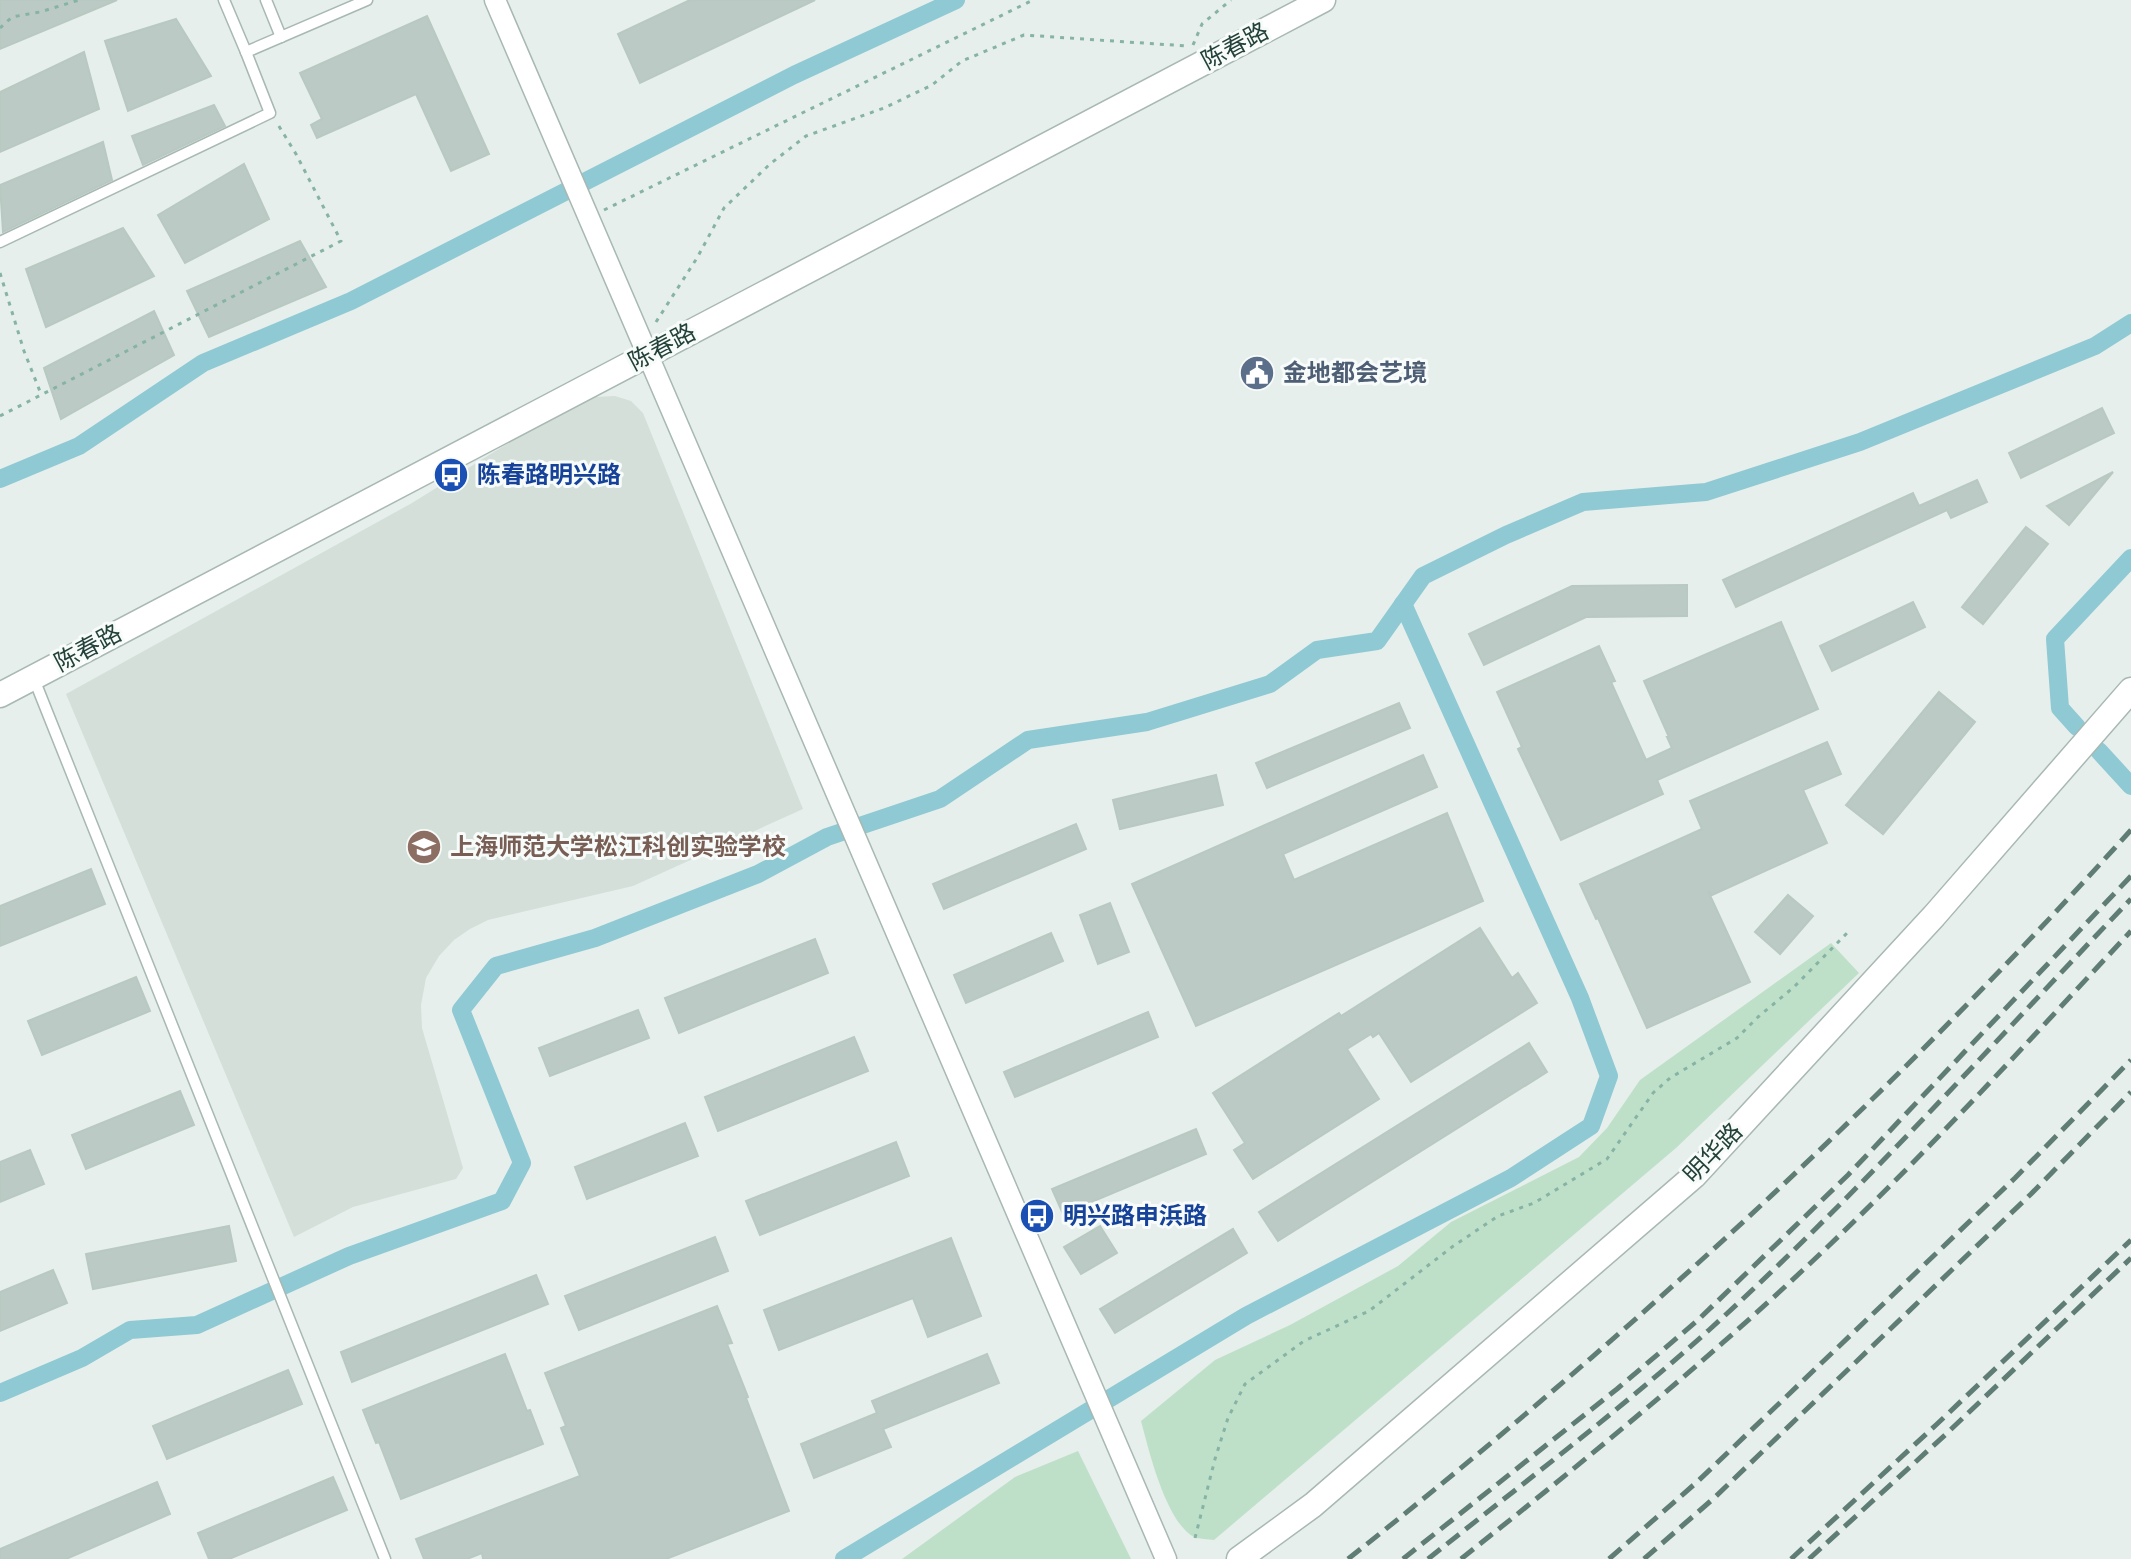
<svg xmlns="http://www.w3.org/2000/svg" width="2131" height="1559" font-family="'Nunito Sans','Noto Sans SC',sans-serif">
  <rect width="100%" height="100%" fill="#e6efeb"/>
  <!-- built -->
  <path fill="#d4dfda" d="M615,396L631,401L643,413L803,809L633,886L488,920L470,929L454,940L439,956L426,978L421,1005L422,1028L463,1168L456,1179L353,1207L294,1237L66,694L412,503L542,422L596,397Z"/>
  <!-- green -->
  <g fill="#bfe0c8">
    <path d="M1831,943L1859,973L1676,1148L1214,1540C1208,1539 1199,1539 1194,1537C1166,1522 1149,1451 1141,1421L1215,1360L1290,1325L1398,1266L1451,1222L1579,1157L1607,1128L1640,1080Z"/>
    <path d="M1078,1451L1131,1559H902L1015,1477Z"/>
  </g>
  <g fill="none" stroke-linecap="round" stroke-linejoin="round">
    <!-- canal -->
    <g stroke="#8ec9d4" stroke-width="18">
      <path d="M0,479L79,446L203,363L351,301L794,75L956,0"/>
      <path d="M2077,727L2060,708L2055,639L2131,558"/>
      <path d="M2099,751L2131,786"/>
      <path d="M0,1393L82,1358L130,1330L197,1325L349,1256L502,1201L522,1163L461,1010L496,966L595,938L758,874L827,837L940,799L1028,740L1147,722L1270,684L1317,650L1377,641L1423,576L1506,535L1583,502L1706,492L1860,442L2095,346L2131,323"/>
      <path d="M844,1559L1246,1316L1511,1178L1591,1126L1609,1076L1580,998L1403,604"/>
    </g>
  </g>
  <!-- building -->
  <g fill="#bbcac4" stroke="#b8c9c2" stroke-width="2">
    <path d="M0,0H117L0,49Z"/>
    <path d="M690,0H815L640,83L618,34Z"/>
    <path d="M427,16L489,154L451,171L416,94L317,138L311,125L322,119L300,73Z"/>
    <path d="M176,19L211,76L128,111L105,41Z"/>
    <path d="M84,52L99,109L0,152V92Z"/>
    <path d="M214,105L225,126L143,165L132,136Z"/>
    <path d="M103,142L112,180L3,232L0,185Z"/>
    <path d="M244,164L269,219L185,263L158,215Z"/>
    <path d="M123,228L154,276L46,327L26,269Z"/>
    <path d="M300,241L326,287L209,337L187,291Z"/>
    <path d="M154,311L174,355L61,419L44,368Z"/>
    <path d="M2102,408L2114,433L2021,478L2009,453Z"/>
    <path d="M2113,472L2069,525L2047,506Z"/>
    <path d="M1977,480L1987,502L1951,518L1947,510L1736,607L1723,580L1913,493L1919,506Z"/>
    <path d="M2026,527L2048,544L1983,624L1962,607Z"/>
    <path d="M1687,585V616L1586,617L1484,665L1469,634L1572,586Z"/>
    <path d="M1913,602L1925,627L1832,671L1820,646Z"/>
    <path d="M1781,622L1818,709L1657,780L1663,794L1561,840L1518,749L1522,747L1497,692L1599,646L1615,681L1611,682L1646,760L1672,748L1667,737H1669L1644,681Z"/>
    <path d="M1939,692L1975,722L1883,834L1846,805Z"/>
    <path d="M1399,703L1410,728L1267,788L1256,763Z"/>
    <path d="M1827,742L1841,774L1803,790L1827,843L1712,895L1708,891L1750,982L1647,1028L1598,918L1596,919L1580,884L1702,829L1690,801Z"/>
    <path d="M1423,755L1437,787L1283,854L1294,880L1447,813L1483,901L1196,1026L1132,884Z"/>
    <path d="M1216,775L1223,805L1120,829L1113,800Z"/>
    <path d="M1076,824L1086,849L944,909L933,884Z"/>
    <path d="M91,869L105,904L0,946V906Z"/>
    <path d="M1788,895L1813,916L1780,954L1755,932Z"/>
    <path d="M1110,903L1129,952L1098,964L1080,915Z"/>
    <path d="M1480,928L1512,978L1518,973L1537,1003L1411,1082L1379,1033L1373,1037L1371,1034L1347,1049L1379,1099L1253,1179L1234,1150L1245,1143L1213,1093L1339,1013L1341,1016Z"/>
    <path d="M1051,933L1063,961L966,1003L954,975Z"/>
    <path d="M815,939L828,973L679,1033L665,998Z"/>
    <path d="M136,977L150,1011L42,1055L28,1021Z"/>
    <path d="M638,1010L649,1038L550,1076L539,1048Z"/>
    <path d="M1148,1012L1158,1037L1015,1097L1004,1072Z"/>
    <path d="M854,1037L868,1071L718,1131L705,1097Z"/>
    <path d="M1529,1043L1547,1072L1278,1241L1259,1212Z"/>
    <path d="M180,1091L194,1125L86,1169L72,1135Z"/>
    <path d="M685,1123L698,1156L587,1199L575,1167Z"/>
    <path d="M1196,1129L1206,1154L1063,1214L1052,1189Z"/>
    <path d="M896,1142L909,1176L760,1235L746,1201Z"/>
    <path d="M30,1150L44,1184L0,1202V1162Z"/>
    <path d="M229,1226L236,1261L93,1289L86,1254Z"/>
    <path d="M1100,1226L1117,1253L1081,1274L1064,1247Z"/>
    <path d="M1233,1229L1247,1253L1115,1333L1100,1309Z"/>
    <path d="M715,1237L728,1271L579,1330L565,1296Z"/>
    <path d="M951,1238L981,1316L928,1337L913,1298L779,1350L764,1310Z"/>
    <path d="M53,1270L67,1303L0,1331V1292Z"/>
    <path d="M536,1275L548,1304L352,1382L341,1352Z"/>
    <path d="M717,1306L732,1343L727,1344L748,1397L746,1398L789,1511L666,1559H483L482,1553L467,1559H424L416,1539L580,1476L561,1428L566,1426L545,1373Z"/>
    <path d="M505,1354L527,1411L530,1410L543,1444L401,1499L379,1442L376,1443L363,1410Z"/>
    <path d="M987,1354L999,1383L883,1429L891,1447L814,1478L801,1444L877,1413L872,1401Z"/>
    <path d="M288,1370L302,1404L167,1459L153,1426Z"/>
    <path d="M333,1477L347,1510L229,1559H209L198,1533Z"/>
    <path d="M157,1482L170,1514L66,1559H0V1549Z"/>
  </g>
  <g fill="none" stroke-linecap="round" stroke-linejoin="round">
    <!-- service casing -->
    <g stroke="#a8b8b2" stroke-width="13">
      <g id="service">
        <path d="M224,0L246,52L367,0"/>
        <path d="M266,0L281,37"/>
        <path d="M0,242L270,113L246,52"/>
        <path d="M34,679L385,1559"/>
      </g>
    </g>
    <!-- minor casing -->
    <g stroke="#a8b8b2" stroke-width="23">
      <path id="minor" d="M495,0L1166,1559"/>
    </g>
    <!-- tertiary casing -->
    <g stroke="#a8b8b2" stroke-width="27">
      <g id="tertiary">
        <path d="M0,695L1323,0"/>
        <path d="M1239,1559L1313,1505L1694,1176L1934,916L2131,690"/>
      </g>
    </g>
    <!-- path -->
    <g stroke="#86b3a5" stroke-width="3" stroke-dasharray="4 6" stroke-linecap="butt">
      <path d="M0,28L12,17L40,12L79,0"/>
      <path d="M1193,45L1202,24L1231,0"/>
      <path d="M604,210L1033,0"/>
      <path d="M0,273L24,351L41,394"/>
      <path d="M656,322L697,258L724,208L770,164L806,136L884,108L932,85L962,61L1024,35L1187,46"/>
      <path d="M0,416L341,241L296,154L277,123"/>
      <path d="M1195,1538L1215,1459L1228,1418L1245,1384L1304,1341L1369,1311L1452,1247L1498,1216L1534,1203L1607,1159L1653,1093L1670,1078L1737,1038L1758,1017L1794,987L1850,930"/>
    </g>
    <!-- service -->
    <use href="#service" stroke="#fff" stroke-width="10"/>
    <!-- minor -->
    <use href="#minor" stroke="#fff" stroke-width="20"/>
    <!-- tertiary -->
    <use href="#tertiary" stroke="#fff" stroke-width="24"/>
    <!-- rail -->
    <g stroke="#5f7d75" stroke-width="5" stroke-dasharray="16 8" stroke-linecap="butt">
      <path d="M1348,1559C1628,1338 1892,1095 2131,830"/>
      <path d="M1403,1559L1617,1389L1698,1320L1848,1175L2131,876"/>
      <path d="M1428,1559C1522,1484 1619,1411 1709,1330C1858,1195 1992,1044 2131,899"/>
      <path d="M1461,1559C1578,1466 1694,1372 1803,1270C1918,1163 2024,1046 2131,931"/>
      <path d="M1609,1559L1697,1482L2015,1178L2131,1060"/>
      <path d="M1644,1559L1713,1499L2031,1194L2131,1092"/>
      <path d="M1791,1559L1937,1424L2131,1240"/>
      <path d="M1809,1559L1945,1435L2131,1258"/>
    </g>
  </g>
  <!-- icons -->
  <defs>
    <g id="civic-disc" transform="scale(1.8)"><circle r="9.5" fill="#5c6f8a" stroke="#f7fbf9"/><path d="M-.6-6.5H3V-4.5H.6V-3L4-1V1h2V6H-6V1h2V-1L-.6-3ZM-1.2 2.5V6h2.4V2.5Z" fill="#fff"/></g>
    <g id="bus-disc" transform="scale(1.8)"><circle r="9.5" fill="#1a4fb4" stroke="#f7fbf9"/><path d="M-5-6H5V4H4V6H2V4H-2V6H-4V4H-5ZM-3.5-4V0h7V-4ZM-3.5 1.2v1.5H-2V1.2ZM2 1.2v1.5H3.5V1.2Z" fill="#fff"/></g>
    <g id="school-disc" transform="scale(1.8)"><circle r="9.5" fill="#8d6e63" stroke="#f7fbf9"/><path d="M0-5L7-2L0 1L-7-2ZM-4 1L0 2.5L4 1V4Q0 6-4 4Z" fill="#fff"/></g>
  </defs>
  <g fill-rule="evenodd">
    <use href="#civic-disc" x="1257" y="373"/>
    <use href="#bus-disc" x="451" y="475"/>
    <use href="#school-disc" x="424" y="847"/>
    <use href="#bus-disc" x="1037" y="1216"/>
  </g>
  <g text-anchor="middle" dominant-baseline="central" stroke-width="6" stroke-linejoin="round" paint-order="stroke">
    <!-- street labels -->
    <g font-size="24" fill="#24423a" stroke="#f7fbf9">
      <text transform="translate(1235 46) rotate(-28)">陈春路</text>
      <text transform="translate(662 347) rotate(-28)">陈春路</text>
      <text transform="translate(88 648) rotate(-28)">陈春路</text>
      <text transform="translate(1713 1153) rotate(-46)">明华路</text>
    </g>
    <!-- service labels -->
    <g font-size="24" font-weight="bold" fill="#4e5e75" stroke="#f7fbf9" text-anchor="start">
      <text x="1283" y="373">金地都会艺境</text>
    </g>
    <!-- transit labels -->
    <g font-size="24" font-weight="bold" fill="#164399" stroke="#f7fbf9" text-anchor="start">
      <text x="477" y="475">陈春路明兴路</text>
      <text x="1063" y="1216">明兴路申浜路</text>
    </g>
    <!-- education labels -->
    <g font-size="24" font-weight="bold" fill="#785e54" stroke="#f7fbf9" text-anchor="start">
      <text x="450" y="847">上海师范大学松江科创实验学校</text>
    </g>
  </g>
</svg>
